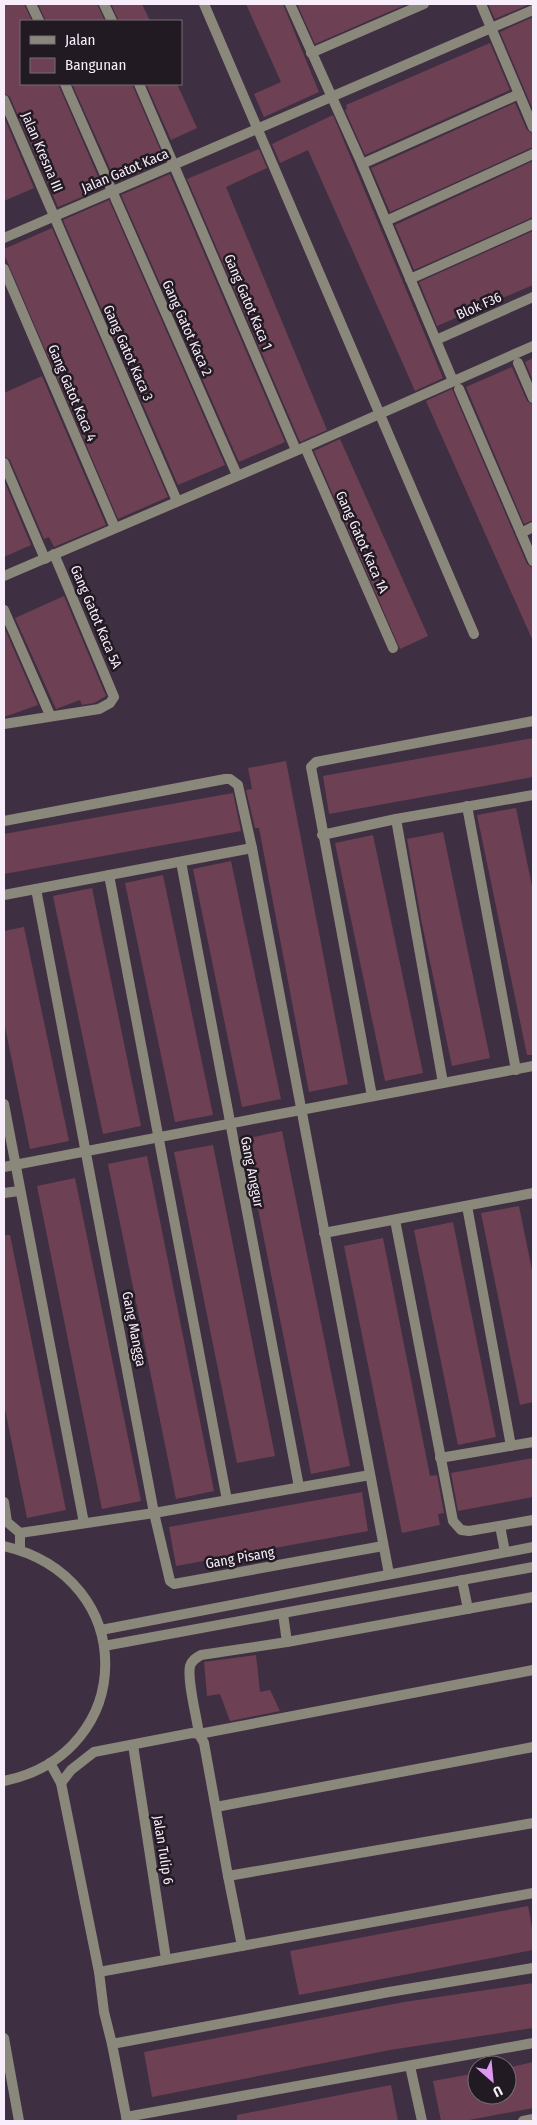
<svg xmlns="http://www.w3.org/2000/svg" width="537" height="2125" font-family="'Fira Sans Condensed',sans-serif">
  <rect width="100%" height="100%" fill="#3f2f42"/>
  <!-- building -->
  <g fill="#6d4153">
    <path d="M4,4H24L32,21H21V84H58L103,188L58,207L10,97L4,93Z"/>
    <path d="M38,4H97L105,21H46Z"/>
    <path d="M111,4H142L150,21H119Z"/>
    <path d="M246,4H283L319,92L264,117L254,94L281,82Z"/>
    <path d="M297,4H407L315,44Z"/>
    <path d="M488,4H530L495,19Z"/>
    <path d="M533,17V110L500,32Z"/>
    <path d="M490,43L510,90L365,155L345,110L347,109L346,105Z"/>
    <path d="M72,84H132L165,161L116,182Z"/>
    <path d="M146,84H177L197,128L171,140Z"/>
    <path d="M515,103L527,130L533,134V147L390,212L371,168Z"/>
    <path d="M333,115L443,378L415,391L308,150L280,163L272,144Z"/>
    <path d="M4,117L34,188L4,201Z"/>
    <path d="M259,149L267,168L226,187L327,430L300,442L187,179Z"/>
    <path d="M533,161V217L414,270L395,225Z"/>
    <path d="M170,174L285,442L239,462L121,195Z"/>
    <path d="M109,200L225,465L178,485L63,220Z"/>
    <path d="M52,228L168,497L118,519L4,254V249Z"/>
    <path d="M533,231V285L437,326L419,282Z"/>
    <path d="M533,358V381L525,362Z"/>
    <path d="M512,367L527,401L533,405V520L524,524L466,387Z"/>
    <path d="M42,376L106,525L54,547L49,537L44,539L10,460L4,456V393Z"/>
    <path d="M452,389L527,564L533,568V641L426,401Z"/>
    <path d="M340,439L428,636L400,649L314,451Z"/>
    <path d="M4,480L31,545L4,557Z"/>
    <path d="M64,596L106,696L94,703L82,705L80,700L56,709L15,618Z"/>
    <path d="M4,627L38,705L4,717Z"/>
    <path d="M533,738V777L329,814L323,776Z"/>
    <path d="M286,761L348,1084L309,1092L259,828H255L246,790L252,789L248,768Z"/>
    <path d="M233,793L241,831L4,874V834Z"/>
    <path d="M516,808L533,891V1055H527L477,815Z"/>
    <path d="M443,832L490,1058L452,1066L421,919L407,839Z"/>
    <path d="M373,835L423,1073L385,1081L335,843Z"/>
    <path d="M231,861L281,1099L242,1107L193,869Z"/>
    <path d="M163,875L213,1115L175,1122L125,883Z"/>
    <path d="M92,888L141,1126L103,1134L53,896Z"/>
    <path d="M24,927L69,1141L30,1149L4,1022V931Z"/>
    <path d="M282,1131L350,1466L311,1474L244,1139Z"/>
    <path d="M213,1145L275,1456L237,1463L174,1152Z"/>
    <path d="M147,1156L214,1491L176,1499L108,1164Z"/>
    <path d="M75,1178L141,1501L102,1509L37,1186Z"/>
    <path d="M519,1206L533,1275V1402L520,1405L481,1213Z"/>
    <path d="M453,1222L496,1437L458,1445L414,1230Z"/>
    <path d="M4,1235H10L66,1510L27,1518L4,1404Z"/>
    <path d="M383,1238L430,1476L437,1475L444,1513L438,1514L440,1525L402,1533L344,1246Z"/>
    <path d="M533,1458V1497L458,1511L451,1473Z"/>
    <path d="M362,1492L368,1531L176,1566L169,1527Z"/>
    <path d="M256,1655L260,1692L270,1690L280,1711L230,1721L220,1694L207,1696L204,1662Z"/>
    <path d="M528,1906L533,1933V1950L299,1995L290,1951Z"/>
    <path d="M533,1983V2028L390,2050L152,2097L144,2052L404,2002Z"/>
    <path d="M533,2062V2108L464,2121H441L433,2081L477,2073V2095H507V2068Z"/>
    <path d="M391,2085L398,2121H237V2115Z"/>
  </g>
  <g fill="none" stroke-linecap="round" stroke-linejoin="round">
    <!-- minor -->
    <g stroke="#8a877b" stroke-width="10">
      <path d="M31,4L39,21"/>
      <path d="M104,4L112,21"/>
      <path d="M204,4L474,634"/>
      <path d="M290,4L362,164L453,381"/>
      <path d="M481,4L533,127"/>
      <path d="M311,53L424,4"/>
      <path d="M65,84L237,475"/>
      <path d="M139,84L296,450"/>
      <path d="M4,100L177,501"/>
      <path d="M362,164L519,94"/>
      <path d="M386,221L533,154"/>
      <path d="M4,238L533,10"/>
      <path d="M4,269L115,528"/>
      <path d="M410,279L533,224"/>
      <path d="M436,340L533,297"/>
      <path d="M518,363L533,398"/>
      <path d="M459,389L533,561"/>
      <path d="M305,447L393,648"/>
      <path d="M4,463L45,559"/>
      <path d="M521,533L533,527"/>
      <path d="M4,576L305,447L533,346"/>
      <path d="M4,610L50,715"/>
      <path d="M4,724L99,709L110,703L114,697L54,554"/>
      <path d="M467,806L516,1070"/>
      <path d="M396,819L443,1083"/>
      <path d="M4,821L225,779H230L238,785L252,848L389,1574"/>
      <path d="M322,835L396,819L533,795"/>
      <path d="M181,862L299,1487"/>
      <path d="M109,875L227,1500"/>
      <path d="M36,889L154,1513L170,1581L174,1584L383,1546"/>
      <path d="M4,895L252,848"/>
      <path d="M372,1096L311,767L316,762L533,721"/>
      <path d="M4,1104L84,1523"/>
      <path d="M4,1167C180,1133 357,1099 533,1066"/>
      <path d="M4,1193L19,1191"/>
      <path d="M467,1206L511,1446"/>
      <path d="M395,1220L453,1521L461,1530L469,1531L533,1520"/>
      <path d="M324,1233L533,1193"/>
      <path d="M440,1458L533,1442"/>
      <path d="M4,1502L7,1522L20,1533V1549"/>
      <path d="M500,1526L505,1552"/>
      <path d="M20,1533L154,1513L370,1475"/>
      <path d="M4,1546C140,1577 138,1753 4,1781"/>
      <path d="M462,1580L468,1609"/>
      <path d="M533,1597L287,1642L201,1655C196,1658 192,1660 190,1666C187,1681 197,1718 199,1734L533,1670"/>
      <path d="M283,1614L287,1642"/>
      <path d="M101,1630L533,1547"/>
      <path d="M104,1646L533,1567"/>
      <path d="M133,1745L166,1959"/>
      <path d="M50,1763L61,1783L99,1972L104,2012L112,2044L127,2121"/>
      <path d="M61,1783L71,1770L94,1752L192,1733L199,1734L204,1743L228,1876"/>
      <path d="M216,1807L533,1747"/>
      <path d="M242,1946L228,1876L533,1823"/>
      <path d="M99,1972L533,1893"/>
      <path d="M4,2038L19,2121"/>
      <path d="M112,2044L389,1992L533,1968"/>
      <path d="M410,2066L422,2121"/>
      <path d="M126,2117L533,2043"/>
      <path d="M523,2121L533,2119"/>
    </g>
  </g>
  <g text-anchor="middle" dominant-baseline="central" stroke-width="5" stroke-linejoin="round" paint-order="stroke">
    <!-- street labels -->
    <g font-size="14" fill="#f8edfa" stroke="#211a23">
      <text transform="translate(42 152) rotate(67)">Jalan Kresna III</text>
      <text transform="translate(125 171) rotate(-23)">Jalan Gatot Kaca</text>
      <text transform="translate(248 302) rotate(67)">Gang Gatot Kaca 1</text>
      <text transform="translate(479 306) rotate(-24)">Blok F36</text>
      <text transform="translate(187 328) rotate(66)">Gang Gatot Kaca 2</text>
      <text transform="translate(128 353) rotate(66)">Gang Gatot Kaca 3</text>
      <text transform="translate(72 393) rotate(67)">Gang Gatot Kaca 4</text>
      <text transform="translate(362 542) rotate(66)">Gang Gatot Kaca 1A</text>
      <text transform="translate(96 617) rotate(67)">Gang Gatot Kaca 5A</text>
      <text transform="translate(252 1172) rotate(79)">Gang Anggur</text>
      <text transform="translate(134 1329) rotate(79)">Gang Mangga</text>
      <text transform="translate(240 1558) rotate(-10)">Gang Pisang</text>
      <text transform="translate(163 1850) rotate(81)">Jalan Tulip 6</text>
    </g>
  </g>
  <!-- border -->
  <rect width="537" height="2125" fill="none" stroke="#f8edfa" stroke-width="10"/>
  <!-- legend -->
  <rect x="20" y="20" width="162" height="65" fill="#211a23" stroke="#776e79"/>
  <rect x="30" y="36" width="25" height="8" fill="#8a877b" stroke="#776e79"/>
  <text x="65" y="45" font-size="15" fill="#f8edfa">Jalan</text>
  <rect x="30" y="58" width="25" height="15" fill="#6d4153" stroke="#776e79"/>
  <text x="65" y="70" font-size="15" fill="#f8edfa">Bangunan</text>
  <!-- north arrow -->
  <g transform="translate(492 2080) rotate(153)"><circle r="24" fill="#211a23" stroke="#776e79"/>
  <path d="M0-4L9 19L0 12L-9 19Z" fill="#de98f2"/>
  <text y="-8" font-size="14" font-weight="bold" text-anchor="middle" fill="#f8edfa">U</text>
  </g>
</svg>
